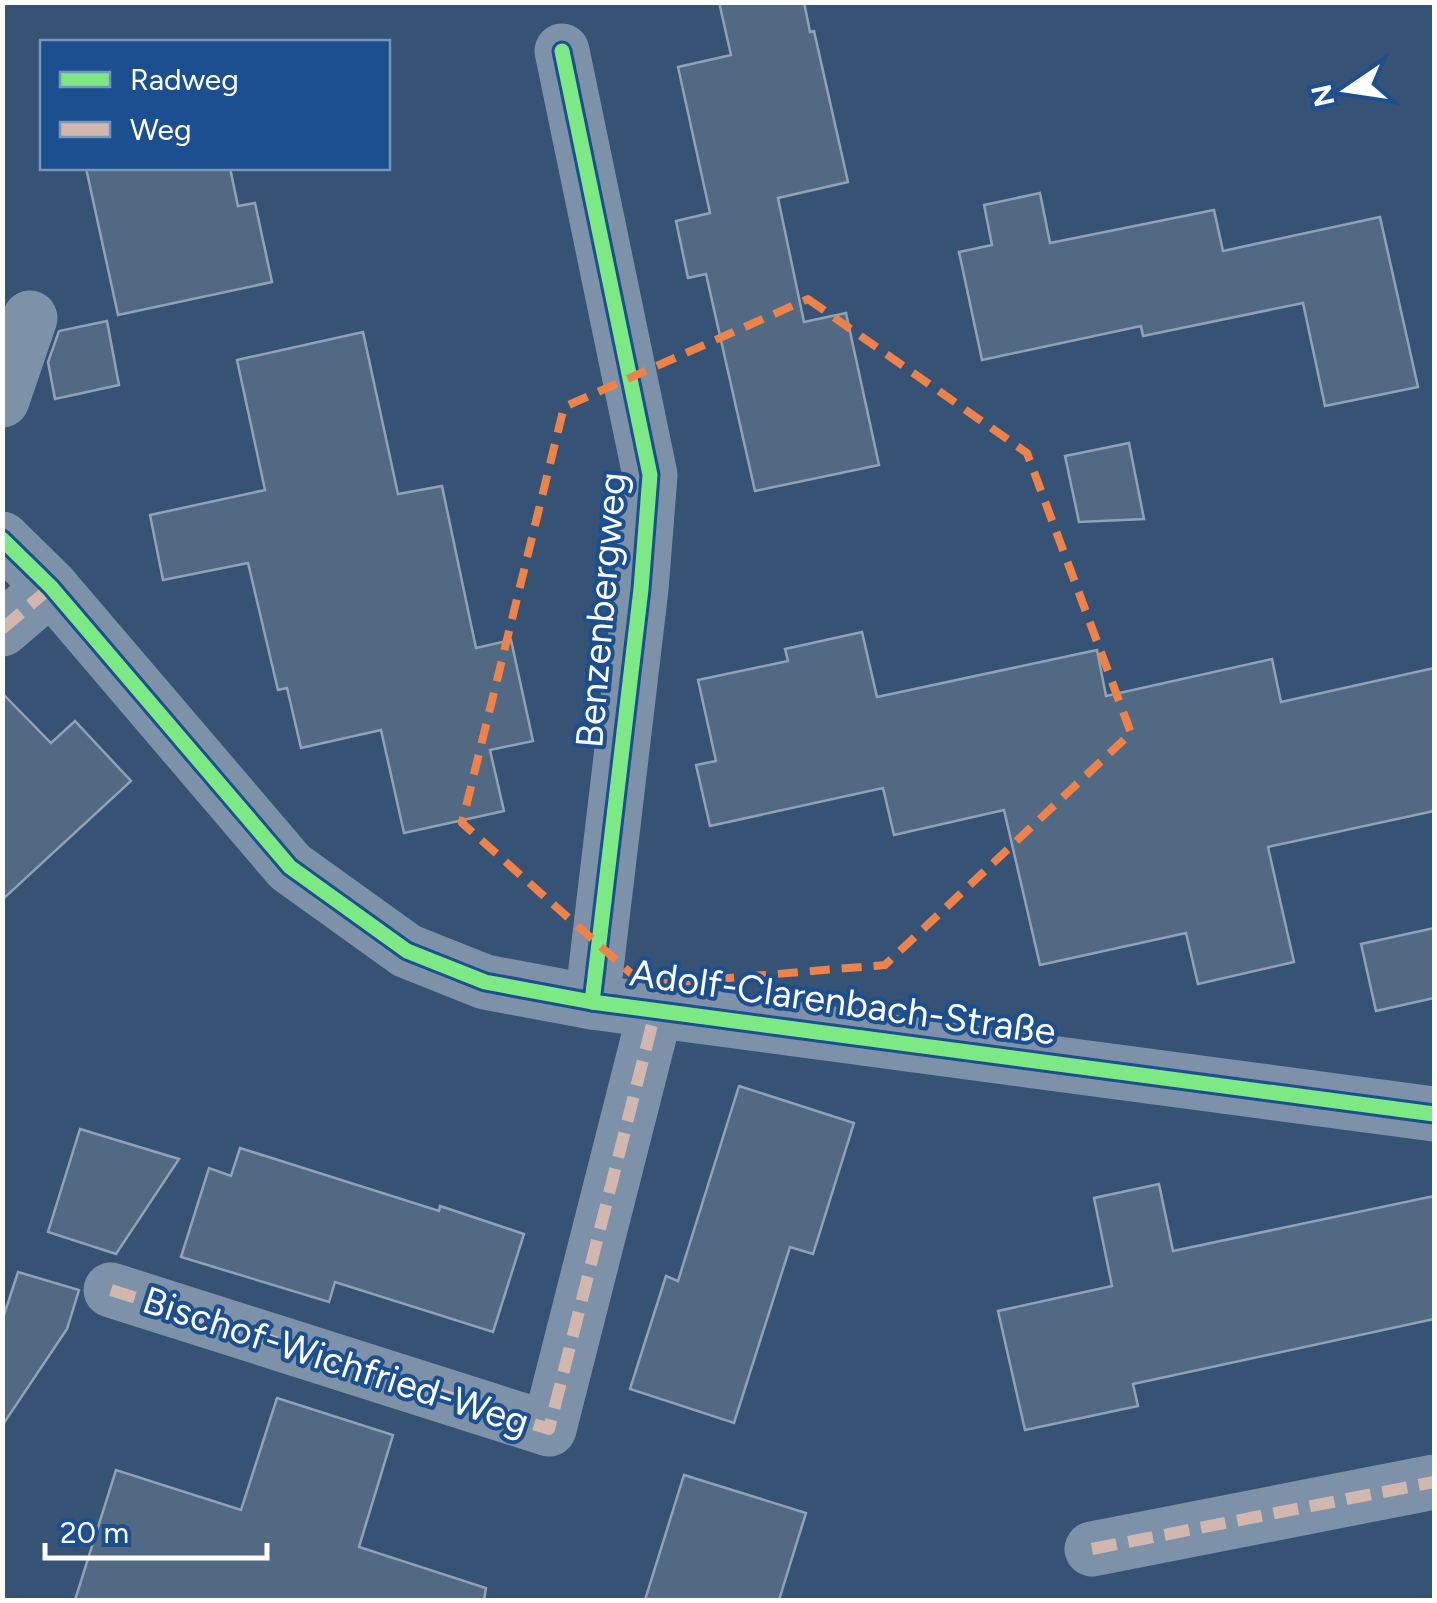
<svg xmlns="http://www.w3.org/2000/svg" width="1437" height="1603" font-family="Figtree,sans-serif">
  <rect width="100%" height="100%" fill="#365274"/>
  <!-- building -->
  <g fill="#526984" stroke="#92a2b6" stroke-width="2.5">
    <path d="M719,2H804L810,32L814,31L848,182L778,198L804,322L846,313L879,465L755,491L706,274L688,278L676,221L710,213L678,67L731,55Z"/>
    <path d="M86,168H230L238,206L255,203L272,282L118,315Z"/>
    <path d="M1040,193L1050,243L1214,210L1223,251L1380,217L1418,387L1325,406L1303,303L1143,336L1141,326L982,360L959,252L992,245L984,205Z"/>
    <path d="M107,321L119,385L55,399L48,362L59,331Z"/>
    <path d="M363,332L398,494L442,486L476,648L511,640L533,741L490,750L504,811L404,833L381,730L301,748L287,688L278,690L248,563L163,580L150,515L265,490L237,360Z"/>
    <path d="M1129,443L1144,519L1079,522L1065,456Z"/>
    <path d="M862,632L877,697L1097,650L1106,696L1272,659L1281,702L1434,668V811L1268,847L1294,962L1198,984L1186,933L1040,965L1004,810L894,835L883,788L710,826L696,765L716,761L698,680L788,661L785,649Z"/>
    <path d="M2,693L51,743L75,721L131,781L2,900Z"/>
    <path d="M1434,928V998L1376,1011L1361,944Z"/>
    <path d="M739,1086L854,1123L813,1254L790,1247L734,1423L630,1389L666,1276L678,1281Z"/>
    <path d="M80,1129L179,1159L116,1254L48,1232Z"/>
    <path d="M240,1148L439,1211L440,1206L524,1234L493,1332L335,1282L329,1302L181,1257L209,1168L231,1176Z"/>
    <path d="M1159,1184L1173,1251L1434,1196V1319L1133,1384L1138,1406L1025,1430L998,1311L1112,1286L1094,1198Z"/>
    <path d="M18,1272L79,1290L67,1329L2,1426V1321Z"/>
    <path d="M277,1398L393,1435L359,1547L486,1588L484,1600H75L116,1470L241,1510Z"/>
    <path d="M684,1475L806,1513L779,1600H645Z"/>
  </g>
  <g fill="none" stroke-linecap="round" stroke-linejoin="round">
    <!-- minor -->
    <g stroke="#7d92a8" stroke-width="55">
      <path d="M562,51L650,475L641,589L592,1002"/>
      <path d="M2,400L30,318"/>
      <path d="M2,539L51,587L290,867L407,951L485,982L592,1002L1434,1114"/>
      <path d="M2,629L51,587"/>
      <path d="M111,1290L549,1429L656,1009"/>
      <path d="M1092,1549L1434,1482"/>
    </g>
    <!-- quiet -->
    <g stroke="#d1b7ad" stroke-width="12" stroke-dasharray="25 12" stroke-linecap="butt">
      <path d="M2,629L51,587"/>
      <path d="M111,1290L549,1429L656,1009"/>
      <path d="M1092,1549L1434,1482"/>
    </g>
    <!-- cycleway casing -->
    <g stroke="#1b4f8f" stroke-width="21">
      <g id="cycleway">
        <path d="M562,51L650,475L641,589L592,1002"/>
        <path d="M2,539L51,587L290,867L407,951L485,982L592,1002L1434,1114"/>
      </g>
    </g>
    <!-- cycleway -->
    <use href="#cycleway" stroke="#7ce984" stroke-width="15"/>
  </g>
  <!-- marked area -->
  <path fill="none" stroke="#ee8249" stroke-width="8" stroke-dasharray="20 12" stroke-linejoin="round" d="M808,299L1027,453L1131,733L885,965L644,985L462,823L564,407Z"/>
  <g text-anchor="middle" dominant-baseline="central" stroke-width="8" stroke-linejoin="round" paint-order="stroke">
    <!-- street labels -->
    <g font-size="38" fill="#fff" stroke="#1b4f8f">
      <text transform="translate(601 610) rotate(-85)">Benzenbergweg</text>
      <text transform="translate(843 1002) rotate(8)">Adolf-Clarenbach-Straße</text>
      <text transform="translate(336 1361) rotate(18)">Bischof-Wichfried-Weg</text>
    </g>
  </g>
  <!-- border -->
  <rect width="1437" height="1603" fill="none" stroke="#ffffff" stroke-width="10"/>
  <!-- legend -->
  <rect x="40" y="40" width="350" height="130" fill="#1b4f8f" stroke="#7695bc" stroke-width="2.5"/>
  <rect x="60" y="72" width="50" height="15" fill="#7ce984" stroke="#7695bc" stroke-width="2.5"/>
  <text x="130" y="90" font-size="30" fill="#ffffff">Radweg</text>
  <rect x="60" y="122" width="50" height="15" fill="#d1b7ad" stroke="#7695bc" stroke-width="2.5"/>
  <text x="130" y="140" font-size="30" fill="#ffffff">Weg</text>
  <!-- north arrow -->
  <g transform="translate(1347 90) rotate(257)" stroke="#1b4f8f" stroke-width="8" paint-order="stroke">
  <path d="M0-8L18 38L0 25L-18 38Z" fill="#ffffff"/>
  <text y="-15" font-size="28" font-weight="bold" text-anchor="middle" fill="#ffffff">N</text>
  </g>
  <!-- scale -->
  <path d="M45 1543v15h222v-15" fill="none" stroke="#ffffff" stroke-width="5"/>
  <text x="60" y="1543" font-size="30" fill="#ffffff" stroke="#1b4f8f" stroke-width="8" paint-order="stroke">20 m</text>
</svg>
